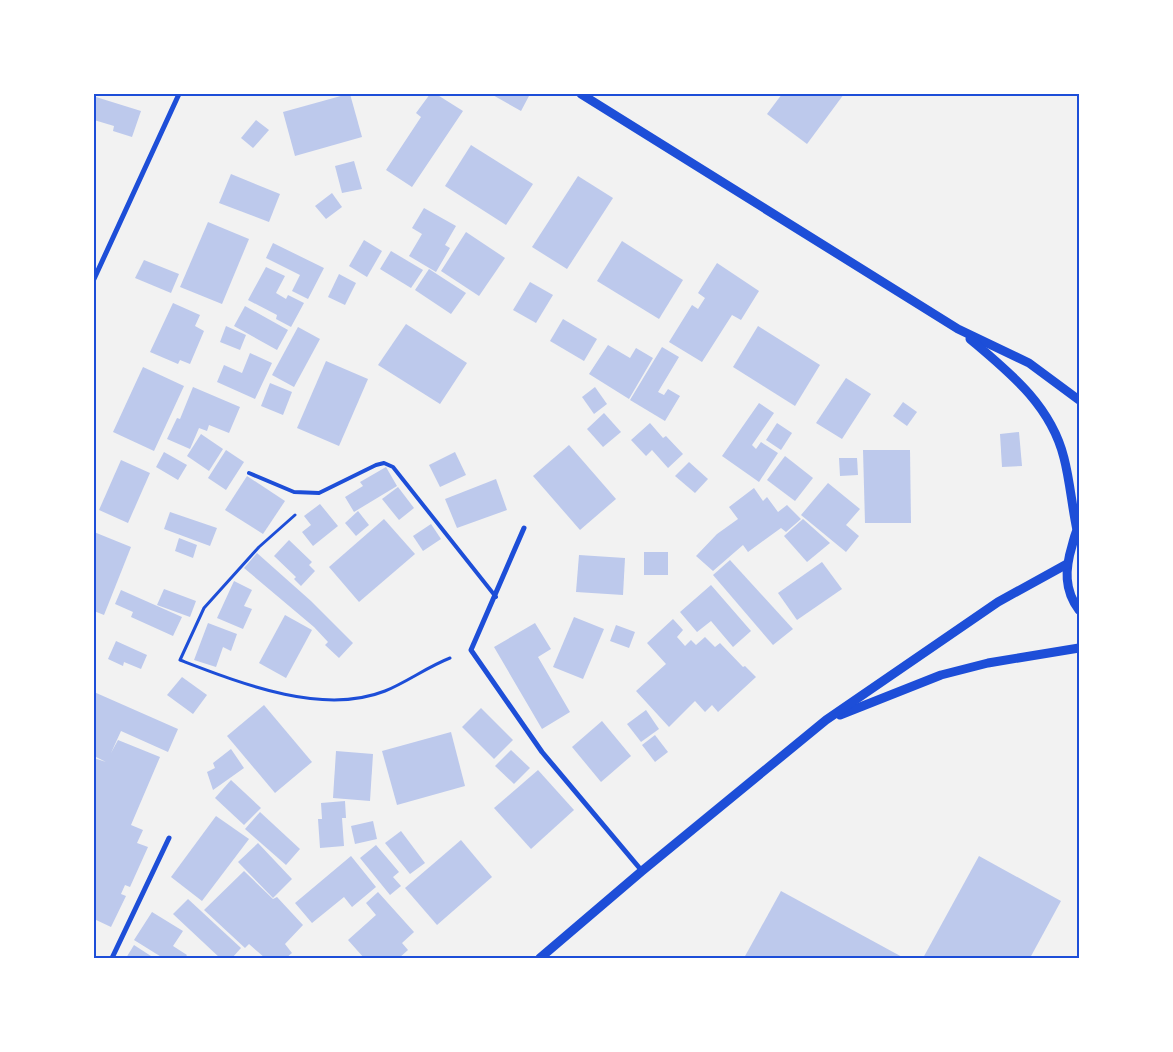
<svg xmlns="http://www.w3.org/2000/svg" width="1173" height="1052" font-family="'Roboto Condensed',sans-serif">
  <rect width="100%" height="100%" fill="#f2f2f2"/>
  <!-- building -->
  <g fill="#bdc9ec">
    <path d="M348,94H350L362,137L295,156L283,112Z"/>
    <path d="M430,94H436L463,111L412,187L386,170L421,117L416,113Z"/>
    <path d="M491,94H524L529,96L521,111Z"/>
    <path d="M782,94H844L807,144L767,114Z"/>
    <path d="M96,97L141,111L132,137L113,131L114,126L94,120Z"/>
    <path d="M256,120L269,130L253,148L241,138Z"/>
    <path d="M471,145L533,184L506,225L445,186Z"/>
    <path d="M354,161L362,189L342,193L335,166Z"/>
    <path d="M231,174L280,194L269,222L219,203Z"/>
    <path d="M578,176L613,198L567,269L532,247Z"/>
    <path d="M332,193L342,207L326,219L315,206Z"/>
    <path d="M424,208L456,226L445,245L450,248L436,272L409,256L422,234L412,228Z"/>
    <path d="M208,222L249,239L222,304L180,287Z"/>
    <path d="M466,232L505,258L479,296L441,271Z"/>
    <path d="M364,240L382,251L367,277L349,266Z"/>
    <path d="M622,241L683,280L659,319L597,281Z"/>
    <path d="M273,243L324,268L308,299L292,291L300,275L266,258Z"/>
    <path d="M391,251L423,270L411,288L380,269Z"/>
    <path d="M144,260L179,274L171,293L135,278Z"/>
    <path d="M717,263L759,291L741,320L732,315L702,362L669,342L692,305L698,309L705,298L698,293Z"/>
    <path d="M266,267L285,276L276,293L286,299L288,295L304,303L291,327L276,319L277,315L248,300Z"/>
    <path d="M429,269L466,293L451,314L415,290Z"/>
    <path d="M339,274L356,283L345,305L328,297Z"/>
    <path d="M530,282L553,295L536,323L513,310Z"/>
    <path d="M173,303L200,315L195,326L204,331L190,364L180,360L178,364L150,352Z"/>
    <path d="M245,306L288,330L277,350L234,326Z"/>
    <path d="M563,319L597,339L584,361L550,341Z"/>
    <path d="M406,324L467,363L440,404L378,365Z"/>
    <path d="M226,326L246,335L240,350L220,342Z"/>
    <path d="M758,326L820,365L795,406L733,367Z"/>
    <path d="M298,327L320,339L294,387L272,375Z"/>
    <path d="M608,345L630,358L636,348L653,358L629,399L589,374Z"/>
    <path d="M662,347L679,357L658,392L664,395L668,389L680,396L665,421L630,400Z"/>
    <path d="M250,353L272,363L255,399L217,382L224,365L242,373Z"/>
    <path d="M326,361L368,379L339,446L297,428Z"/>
    <path d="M143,367L184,386L154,451L113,432Z"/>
    <path d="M846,378L871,394L842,439L816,423Z"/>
    <path d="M270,383L292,392L283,415L261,406Z"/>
    <path d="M193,387L240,407L229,433L209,425L207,431L199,428L190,449L167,439L177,418L180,419Z"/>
    <path d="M595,387L607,404L594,414L582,397Z"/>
    <path d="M903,402L917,412L907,426L893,416Z"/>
    <path d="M759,403L774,413L752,445L756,449L761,442L778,453L759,482L722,456Z"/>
    <path d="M604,413L621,432L603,447L587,429Z"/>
    <path d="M650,423L663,438L666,436L683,454L668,468L652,450L646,456L631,440Z"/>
    <path d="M777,423L792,433L781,450L766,440Z"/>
    <path d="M1019,432L1022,466L1002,467L1000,434Z"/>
    <path d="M201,434L223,449L209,471L187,456Z"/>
    <path d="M569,445L616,499L580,530L533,476Z"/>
    <path d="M226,450L244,462L226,490L208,478Z"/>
    <path d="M863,450H910L911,523H865Z"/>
    <path d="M164,452L187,465L178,480L156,467Z"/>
    <path d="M455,452L466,475L440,487L429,465Z"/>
    <path d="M785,456L813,478L795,501L767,480Z"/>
    <path d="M839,458H857L858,475L840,476Z"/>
    <path d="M121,460L150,473L128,523L99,510Z"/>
    <path d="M689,462L708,479L695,493L675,476Z"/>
    <path d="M386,467L397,486L354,512L345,497L363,486L360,482Z"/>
    <path d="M247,476L285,501L263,534L225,510Z"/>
    <path d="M496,479L507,510L457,528L445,499Z"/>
    <path d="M828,483L860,509L846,525L859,536L846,552L801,515Z"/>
    <path d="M398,487L414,508L399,520L382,499Z"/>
    <path d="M754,488L763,501L767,497L778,512L787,505L801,519L786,532L781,528L748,552L743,545L713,571L696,556L717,534L738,519L729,507Z"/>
    <path d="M320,504L338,526L313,546L302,532L311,525L304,516Z"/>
    <path d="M358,511L369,525L356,536L345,523Z"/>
    <path d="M170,512L217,528L210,546L164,529Z"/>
    <path d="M384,519L415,554L359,602L329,567Z"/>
    <path d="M803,519L830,543L807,562L784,536Z"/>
    <path d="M431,524L441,539L423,551L413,536Z"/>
    <path d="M94,532L131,547L104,615L94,611Z"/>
    <path d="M179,538L197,545L193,558L175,551Z"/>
    <path d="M289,540L312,562L309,565L315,571L301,586L294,579L296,577L274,556Z"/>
    <rect x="644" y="552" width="24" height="23"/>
    <path d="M257,553L311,601L353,643L339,658L325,645L328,642L314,627L244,568Z"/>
    <path d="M579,555L625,558L623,595L576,592Z"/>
    <path d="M730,560L793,629L773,645L713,575Z"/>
    <path d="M822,562L842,589L797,620L778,593Z"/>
    <path d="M234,581L252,590L244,606L252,609L243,629L217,618Z"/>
    <path d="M711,585L751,631L733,647L711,621L697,632L680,612Z"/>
    <path d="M164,589L196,601L190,617L157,605Z"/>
    <path d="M121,590L182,617L173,636L131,617L133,612L115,604Z"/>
    <path d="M285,615L312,630L286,678L259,663Z"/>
    <path d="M574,617L604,629L583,679L553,667Z"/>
    <path d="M673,619L683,630L677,637L685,646L691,640L696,645L705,637L715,647L720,643L743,667L745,666L756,677L718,712L712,705L705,712L695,701L669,727L636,691L666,664L647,643Z"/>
    <path d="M208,623L237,634L231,651L223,647L216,667L194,660Z"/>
    <path d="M535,623L551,649L538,657L570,712L542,729L494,647Z"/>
    <path d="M616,625L635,632L629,648L610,641Z"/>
    <path d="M116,641L147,655L141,669L124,662L123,666L108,659Z"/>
    <path d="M182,677L207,695L193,714L167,695Z"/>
    <path d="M94,692L178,729L168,752L121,731L111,753L118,740L160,757L131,825L143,830L137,843L148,847L130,887L125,885L121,894L126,896L111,927L94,919V758L106,762L94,756Z"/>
    <path d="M264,705L312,762L275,793L227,736Z"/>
    <path d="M481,708L513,740L494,759L462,727Z"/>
    <path d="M646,710L659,729L641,742L627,724Z"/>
    <path d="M602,721L631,756L601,782L572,747Z"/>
    <path d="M451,732L465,786L397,805L382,751Z"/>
    <path d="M655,735L668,752L655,762L642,745Z"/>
    <path d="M231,749L244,768L213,790L207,772L215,768L213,763Z"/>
    <path d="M511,750L530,768L514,784L495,766Z"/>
    <path d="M336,751L373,754L370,801L333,798Z"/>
    <path d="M538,770L574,810L531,849L494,808Z"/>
    <path d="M231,780L261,808L244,825L215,798Z"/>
    <path d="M345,801L346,818H342L344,846L320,848L318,819H322L321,803Z"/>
    <path d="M260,812L300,849L286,865L245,829Z"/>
    <path d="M216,816L249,839L202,901L171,877Z"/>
    <path d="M373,821L377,839L355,844L351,826Z"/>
    <path d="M401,831L425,863L410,874L385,843Z"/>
    <path d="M461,840L492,877L437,925L405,888Z"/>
    <path d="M258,843L292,879L273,898L238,862Z"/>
    <path d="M376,845L399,872L393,877L401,886L390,895L360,858Z"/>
    <path d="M351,856L376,887L352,907L344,897L312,923L295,903Z"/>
    <path d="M979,856L1061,901L1030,958H923Z"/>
    <path d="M244,871L273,899L277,897L303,925L285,944L292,953L286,958H265L249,944L245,948L204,910Z"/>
    <path d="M781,891L904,958H744Z"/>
    <path d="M378,892L414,932L402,943L408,950L399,958H364L348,940L376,915L366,903Z"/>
    <path d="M188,899L241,948L232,958H220L173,914Z"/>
    <path d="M152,912L183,931L173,946L187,955L185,958H163L134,940Z"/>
    <path d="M134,945L154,958H126Z"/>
  </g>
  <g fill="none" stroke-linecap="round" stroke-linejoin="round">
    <!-- path -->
    <path stroke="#1d4ed8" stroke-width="3" d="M295,515L259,547L204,608L180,660C240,683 322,716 385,691C407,682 427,667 450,658"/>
    <!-- service -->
    <path stroke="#1d4ed8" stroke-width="4" d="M249,473L294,492L319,493L376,465L384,463L393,467L496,597"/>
    <!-- minor -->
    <g stroke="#1d4ed8" stroke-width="5">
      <path d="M94,279L179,94"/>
      <path d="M524,528L471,650L542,752L642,871"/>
      <path d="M112,958L169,838"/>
    </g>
    <!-- tertiary -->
    <g stroke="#1d4ed8" stroke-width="9">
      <path d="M581,94L958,329L1029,363L1079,400"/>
      <path d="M970,339C1009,372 1051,405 1064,458C1070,481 1072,507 1077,530"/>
      <path d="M1079,527C1075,532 1074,539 1072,546C1065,569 1064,590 1079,610"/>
      <path d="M840,715L941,675L988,663L1079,648"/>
      <path d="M540,958L642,871L826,720L998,602L1067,564"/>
    </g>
  </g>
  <!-- border -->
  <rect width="1173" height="1052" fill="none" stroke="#ffffff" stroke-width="190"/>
  <rect x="95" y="95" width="983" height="862" fill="none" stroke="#1d4ed8" stroke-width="2"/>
</svg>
